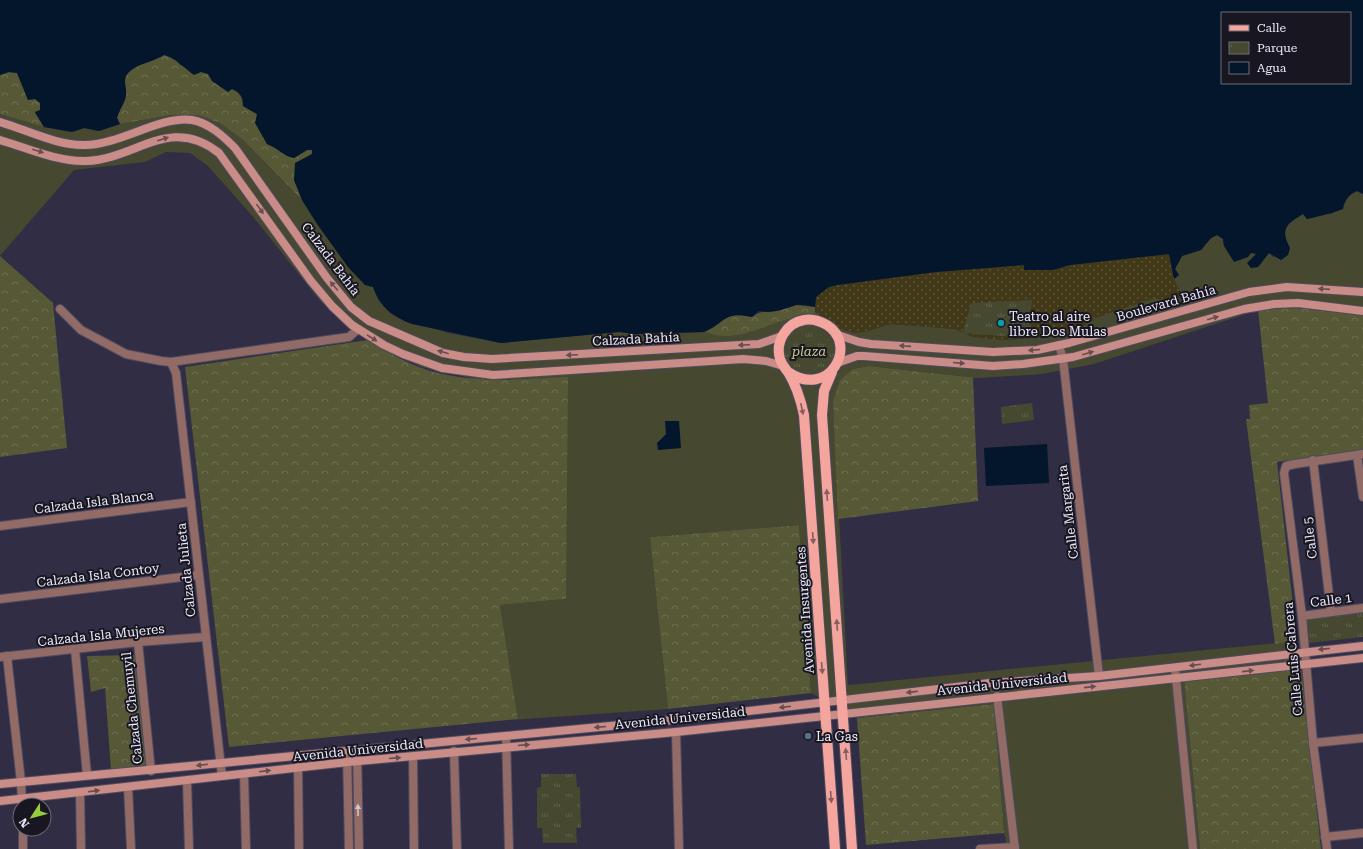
<svg xmlns="http://www.w3.org/2000/svg" width="1363" height="849" font-family="'Roboto Serif',serif">
  <defs>
    <pattern id="forest-crowns" width="20" height="18" patternUnits="userSpaceOnUse"><rect width="20" height="18" fill="#565836"/><path d="M2 6a3 3 0 1 1 6 0M12 15a3 3 0 1 1 6 0" fill="none" stroke="#6e7054"/></pattern>
    <pattern id="sand-dots" width="8" height="8" patternUnits="userSpaceOnUse"><rect width="8" height="8" fill="#403817"/><path d="M2 2h.1M6 6h.1" fill="none" stroke="#5c553a" stroke-width="1.8" stroke-linecap="round"/></pattern>
    <pattern id="park-tufts" width="24" height="20" patternUnits="userSpaceOnUse"><rect width="24" height="20" fill="#46482f"/><path d="M3 7l-1-3M5 7V3M7 7l1-3M15 17l-1-3M17 17v-4M19 17l1-3" fill="none" stroke="#61624e"/></pattern>
  </defs>
  <rect width="100%" height="100%" fill="#302d44"/>
  <!-- green -->
  <path fill="#46482f" d="M0,114L44,127L72,132L84,128L99,131L120,124L172,115H198L220,123L243,140L302,200L348,267L365,285L373,287L379,301L391,314L448,333L501,343L619,332L635,334L704,332L723,336L771,324L789,318L808,315L854,333L891,324L956,329L973,337L1005,340L1044,337L1081,327L1098,317L1155,297L1167,301L1182,297L1174,279L1179,275L1175,269L1182,256L1201,250L1211,238L1217,235L1223,239L1224,246L1256,254L1258,267L1269,253L1274,258L1284,237L1285,230L1289,223L1303,214L1307,219L1322,214H1332L1350,194L1357,191L1363,194V315L1296,308L1258,310L1094,364L1042,374L979,378L868,366L853,369L833,402L848,685L1297,641L1301,668L1184,680L1200,849H1008L1004,833L994,704L857,718L811,693L799,525L650,537L668,709L511,720L518,719L500,605L566,599L514,379H476L421,367L368,340L321,302L254,218L208,166L190,153L166,152L145,162L74,170L0,256Z"/>
  <!-- forest -->
  <g fill="url(#forest-crowns)">
    <path d="M164,55L173,57L180,65L208,74C217,91 243,83 243,106L257,114L267,144C277,147 283,156 294,158L307,150L312,149V153L294,180L302,200L243,140L220,123L198,115H172L120,124L117,118C119,110 125,103 126,95C127,88 122,80 128,73C136,63 154,62 164,55Z"/>
    <path d="M9,72L17,73L28,99H35L40,103V110L35,113L44,127L0,114V75Z"/>
    <path d="M0,256L53,303L67,448L0,457Z"/>
    <path d="M796,305L815,307V312L820,317C784,312 756,337 722,336C716,336 710,333 704,332C727,322 723,311 752,317C765,307 782,312 796,305Z"/>
    <path d="M1296,308L1363,315V451L1277,462L1297,641L1275,644L1246,419H1250L1249,405L1268,403L1258,310Z"/>
    <path d="M368,340C384,350 401,360 419,367C466,385 520,379 568,377L566,599L500,605L518,719L229,747L185,367Z"/>
    <path d="M868,366L979,378L973,377L978,501L838,519L833,402L840,380L853,369Z"/>
    <path d="M799,525L811,693L668,709L650,537Z"/>
    <path d="M136,655L148,769L111,770L105,688L91,692L87,656Z"/>
    <path d="M1301,668L1321,849H1200L1184,680Z"/>
    <path d="M994,704L1004,833L866,845L857,718Z"/>
  </g>
  <!-- sand -->
  <path fill="url(#sand-dots)" d="M1169,254L1174,279L1182,298L1167,301L1155,298L1098,317L1081,327L1058,334L1005,340L973,337L956,329L891,324L865,332L854,333L834,327L815,312L816,297L829,287L837,285L936,272L1024,265V270H1053L1070,265Z"/>
  <!-- park -->
  <g fill="url(#park-tufts)">
    <path d="M1032,300L1028,338L963,333L971,303Z"/>
    <circle cx="809" cy="351" r="25"/>
    <path d="M1032,403L1034,420L1002,424L1001,407Z"/>
    <path d="M1363,612V637L1309,643L1306,618Z"/>
    <path d="M541,774H576L577,787H580L581,828H576L577,843H543L542,828H537V788L541,787Z"/>
  </g>
  <!-- water -->
  <g fill="#03162c" fill-rule="evenodd">
    <path d="M0,0H1363V194L1357,191C1349,195 1345,199 1343,209C1331,214 1319,216 1307,219L1303,214C1286,224 1280,229 1290,248L1288,255L1281,260L1269,253L1258,267L1251,268L1247,263L1256,254L1251,253L1248,257L1234,262L1224,246L1223,239L1217,235L1211,238L1201,250L1182,256L1175,269L1179,275L1174,279L1169,254L1070,265L1053,270H1024V265L936,272L837,285L829,287L816,297L815,307C809,306 802,304 796,305C783,309 774,314 759,311L752,317C723,311 727,322 704,332L635,334L619,332L501,343L412,324C394,318 379,306 373,287L365,285L348,267L317,224L302,200L294,180L295,163L312,154V150H307L294,158C283,156 277,147 267,144L255,123L257,114L243,106C243,96 241,93 232,89L228,92L212,81L208,74L201,72L194,75C184,68 176,58 164,55C154,62 137,63 128,73C122,80 127,88 126,95C125,103 119,110 117,118L120,124L99,131L84,128L72,132L44,127L35,112L40,110V103L35,99L28,100L17,73L9,72L0,75ZM1222,13H1350V83H1222Z"/>
    <path d="M665,421H679L681,448L658,450L657,443L666,434Z"/>
    <path d="M1047,444L1049,483L986,486L984,448Z"/>
  </g>
  <g fill="none" stroke-linecap="round" stroke-linejoin="round">
    <!-- minor casing -->
    <g stroke="#4e4b61" stroke-width="10">
      <g id="minor">
        <path d="M60,309L81,330L126,354L161,361L171,362L349,337L358,329"/>
        <path d="M1059,345L1063,359L1099,676"/>
        <path d="M171,362L176,373L222,776"/>
        <path d="M1357,455L1363,497"/>
        <path d="M1313,460L1331,612"/>
        <path d="M0,526L191,502"/>
        <path d="M0,599L199,575"/>
        <path d="M1302,616L1363,608"/>
        <path d="M138,642L151,771"/>
        <path d="M75,649L87,775"/>
        <path d="M7,656L21,782L22,805"/>
        <path d="M0,657L138,642L205,637"/>
        <path d="M997,696L1015,849"/>
        <path d="M676,732L679,849"/>
        <path d="M506,736L509,849"/>
        <path d="M1313,743L1363,738"/>
        <path d="M454,751L457,849"/>
        <path d="M413,757L414,849"/>
        <path d="M298,767L299,849"/>
        <path d="M244,774L246,849"/>
        <path d="M187,781L189,849"/>
        <path d="M128,787L131,849"/>
        <path d="M80,792L81,849"/>
        <path d="M23,829V849"/>
        <path d="M1325,837L1363,833"/>
        <path d="M980,849L1015,847"/>
        <path d="M1327,849L1313,743L1302,616L1284,473L1286,466L1295,464L1363,454"/>
      </g>
    </g>
    <!-- tertiary casing -->
    <g stroke="#4e4b61" stroke-width="10">
      <g id="tertiary">
        <path d="M1175,668L1193,849"/>
        <path d="M357,750L359,849"/>
        <path d="M347,751L349,849"/>
      </g>
    </g>
    <!-- secondary casing -->
    <g stroke="#4e4b61" stroke-width="10">
      <g id="secondary">
        <path d="M0,122C27,130 58,146 85,145C119,145 162,115 192,120C209,123 223,136 235,148L327,278L351,307L369,321L443,353L464,357L492,359L759,344L782,336"/>
        <path d="M0,140C27,148 58,162 86,161C137,159 170,114 219,153L311,281L332,306L352,325L384,345L403,354L442,368L493,375L743,359L766,361L783,366"/>
        <path d="M835,334L859,342L871,344L993,352L1037,350L1069,343L1249,292L1287,287L1363,292"/>
        <path d="M837,363L857,356H864L993,366L1023,364L1073,357L1244,309L1274,304L1298,303L1363,311"/>
        <path d="M0,784L663,721L990,683L1099,676L1363,646"/>
        <path d="M0,801L348,762L676,732L1363,658"/>
      </g>
    </g>
    <!-- primary casing -->
    <g stroke="#4e4b61" stroke-width="12">
      <g id="primary">
        <path d="M788,372C829,400 859,345 827,325C820,321 812,318 804,320C786,323 775,342 780,359C782,365 785,368 788,372C796,385 801,401 804,415L835,849"/>
        <path d="M832,372L824,391L822,415L852,849"/>
      </g>
    </g>
    <!-- minor -->
    <use href="#minor" stroke="#926b67" stroke-width="8"/>
    <!-- tertiary -->
    <use href="#tertiary" stroke="#926b67" stroke-width="8"/>
    <!-- secondary -->
    <use href="#secondary" stroke="#c98c86" stroke-width="8"/>
    <!-- primary -->
    <use href="#primary" stroke="#f4a59d" stroke-width="10"/>
  </g>
  <!-- one-way arrows -->
  <defs><path id="oneway-solid" d="M-6-.8H1V-3.2L6.5 0L1 3.2V.8H-6Z"/></defs>
  <g fill="#684c4e">
    <use href="#oneway-solid" transform="translate(163 139) rotate(-18)"/>
    <use href="#oneway-solid" transform="translate(38 151) rotate(17)"/>
    <use href="#oneway-solid" transform="translate(260 209) rotate(54)"/>
    <use href="#oneway-solid" transform="translate(334 286) rotate(-130)"/>
    <use href="#oneway-solid" transform="translate(1324 289) rotate(-176)"/>
    <use href="#oneway-solid" transform="translate(1213 318) rotate(-16)"/>
    <use href="#oneway-solid" transform="translate(372 338) rotate(32)"/>
    <use href="#oneway-solid" transform="translate(744 345) rotate(177)"/>
    <use href="#oneway-solid" transform="translate(905 346) rotate(-176)"/>
    <use href="#oneway-solid" transform="translate(1034 350) rotate(175)"/>
    <use href="#oneway-solid" transform="translate(443 352) rotate(-164)"/>
    <use href="#oneway-solid" transform="translate(1088 353) rotate(-16)"/>
    <use href="#oneway-solid" transform="translate(572 355) rotate(177)"/>
    <use href="#oneway-solid" transform="translate(959 363) rotate(5)"/>
    <use href="#oneway-solid" transform="translate(1324 649) rotate(174)"/>
    <use href="#oneway-solid" transform="translate(1195 665) rotate(173)"/>
    <use href="#oneway-solid" transform="translate(1248 671) rotate(-6)"/>
    <use href="#oneway-solid" transform="translate(1090 687) rotate(-6)"/>
    <use href="#oneway-solid" transform="translate(912 692) rotate(173)"/>
    <use href="#oneway-solid" transform="translate(785 707) rotate(173)"/>
    <use href="#oneway-solid" transform="translate(600 727) rotate(175)"/>
    <use href="#oneway-solid" transform="translate(471 739) rotate(175)"/>
    <use href="#oneway-solid" transform="translate(524 745) rotate(-5)"/>
    <use href="#oneway-solid" transform="translate(395 758) rotate(-5)"/>
    <use href="#oneway-solid" transform="translate(202 765) rotate(173)"/>
    <use href="#oneway-solid" transform="translate(265 771) rotate(-7)"/>
    <use href="#oneway-solid" transform="translate(94 791) rotate(-7)"/>
  </g>
  <g fill="#865e5f">
    <use href="#oneway-solid" transform="translate(802 409) rotate(78)"/>
    <use href="#oneway-solid" transform="translate(827 495) rotate(-94)"/>
    <use href="#oneway-solid" transform="translate(813 538) rotate(86)"/>
    <use href="#oneway-solid" transform="translate(837 625) rotate(-94)"/>
    <use href="#oneway-solid" transform="translate(822 668) rotate(86)"/>
    <use href="#oneway-solid" transform="translate(846 754) rotate(-94)"/>
    <use href="#oneway-solid" transform="translate(831 797) rotate(86)"/>
  </g>
  <use fill="#d0c3cd" href="#oneway-solid" transform="translate(358 810) rotate(-91)"/>
  <!-- markers -->
  <circle fill="#0f9aa8" stroke="#181721" stroke-width="1.5" cx="1001" cy="323" r="4"/>
  <circle fill="#5c6f8a" stroke="#181721" stroke-width="1.5" cx="808" cy="736" r="4"/>
  <g text-anchor="middle" dominant-baseline="central" stroke-width="4" stroke-linejoin="round" paint-order="stroke">
    <!-- street labels -->
    <g font-size="13" fill="#ebe9f9" stroke="#181721">
      <text transform="translate(331 259) rotate(53)">Calzada Bahía</text>
      <text transform="translate(1166 303) rotate(-16)">Boulevard Bahía</text>
      <text transform="translate(636 339) rotate(-3)">Calzada Bahía</text>
      <text transform="translate(94 502) rotate(-7)">Calzada Isla Blanca</text>
      <text transform="translate(1068 512) rotate(-97)">Calle Margarita</text>
      <text transform="translate(1310 538) rotate(-97)">Calle 5</text>
      <text transform="translate(186 570) rotate(-96)">Calzada Julieta</text>
      <text transform="translate(98 575) rotate(-7)">Calzada Isla Contoy</text>
      <text transform="translate(1331 600) rotate(-7)">Calle 1</text>
      <text transform="translate(805 610) rotate(-94)">Avenida Insurgentes</text>
      <text transform="translate(101 635) rotate(-6)">Calzada Isla Mujeres</text>
      <text transform="translate(1293 659) rotate(-95)">Calle Luis Cabrera</text>
      <text transform="translate(1002 684) rotate(-6)">Avenida Universidad</text>
      <text transform="translate(132 708) rotate(-96)">Calzada Chemuyil</text>
      <text transform="translate(680 718) rotate(-6)">Avenida Universidad</text>
      <text transform="translate(358 750) rotate(-6)">Avenida Universidad</text>
    </g>
    <!-- poi labels -->
    <g font-size="13" fill="#ebe9f9" stroke="#181721" text-anchor="start">
      <text x="1009" y="316">Teatro al aire<tspan x="1009" dy="15">libre Dos Mulas</tspan></text>
      <text x="816" y="736">La Gas</text>
    </g>
    <!-- park labels -->
    <g font-size="13" font-style="italic" fill="#c9ce8f" stroke="#181721">
      <text x="809" y="351">plaza</text>
    </g>
  </g>
  <!-- legend -->
  <rect x="1221" y="12" width="130" height="72" fill="#181721" stroke="#6c6b77"/>
  <rect x="1229" y="25" width="20" height="6" fill="#f4a59d" stroke="#6c6b77"/>
  <text x="1257" y="32" font-size="12" fill="#ebe9f9">Calle</text>
  <rect x="1229" y="42" width="20" height="12" fill="url(#park-tufts)" stroke="#6c6b77"/>
  <text x="1257" y="52" font-size="12" fill="#ebe9f9">Parque</text>
  <rect x="1229" y="62" width="20" height="12" fill="#03162c" stroke="#6c6b77"/>
  <text x="1257" y="72" font-size="12" fill="#ebe9f9">Agua</text>
  <!-- north arrow -->
  <g transform="translate(32 817) rotate(234)"><circle r="19" fill="#181721" stroke="#6c6b77"/>
  <path d="M0-3L7 15L0 10L-7 15Z" fill="#95cc3b"/>
  <text y="-6" font-size="11" font-weight="bold" text-anchor="middle" fill="#ebe9f9">N</text>
  </g>
</svg>
